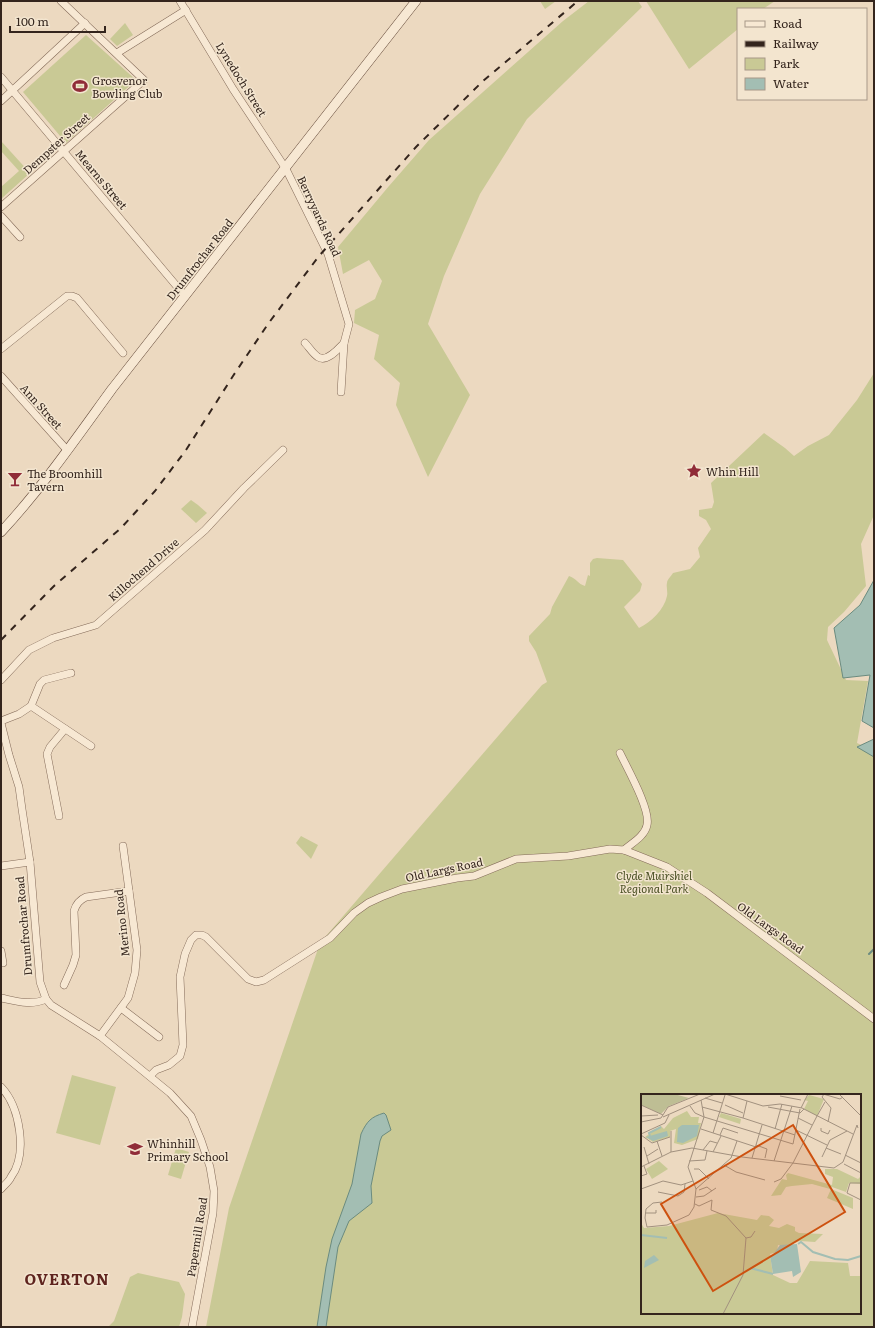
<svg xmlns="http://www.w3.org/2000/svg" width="875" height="1328" font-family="Literata,serif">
  <rect width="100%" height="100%" fill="#ecd9c0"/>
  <!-- green -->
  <g fill="#c9c995" fill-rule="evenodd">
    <path d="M540,1H556L545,9Z"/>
    <path d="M589,1H638L642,7L527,119L480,194L444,276L428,324L470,395L428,477L396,405L400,383L374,359L379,335L354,323L355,310L375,299L382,281L369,260L343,274L338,247L389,186L429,140L563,21Z"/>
    <path d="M646,1H775L763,9H738V29L689,69Z"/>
    <path d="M125,23L133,35L117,46L110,39Z"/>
    <path d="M86,35L136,80L66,143L23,92Z"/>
    <path d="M1,141L30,173L1,199V187L19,171L1,151Z"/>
    <path d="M874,373V515L861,544L866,586L844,612L828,627L827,640L846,680L868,681L857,743L874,751V1327H206L229,1208L320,943L542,685L547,682L536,652L529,641V636L550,614L552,607L569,576C576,578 578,584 585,586L588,575L590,576V563L593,559L597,558L623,560L642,584L640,591L624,607L639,628C651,622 664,610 667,596C668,592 666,587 667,583C667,580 671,576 673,573L690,569L700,557L698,548L711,529L706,520L699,516V510L712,508L714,502L711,483L764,433L785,448L794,456L808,446L829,435L857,400ZM642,1095H860V1313H642Z"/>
    <path d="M191,500L198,505L207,513L196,523L181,509Z"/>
    <path d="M301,836L318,845L311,859L296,843Z"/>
    <path d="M72,1075L116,1087L100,1145L56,1133Z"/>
    <path d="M176,1148L189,1152L181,1179L168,1175Z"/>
    <path d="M138,1273L179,1282L185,1294L182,1317L179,1327H108L114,1321L130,1277Z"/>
  </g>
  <!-- water -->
  <g fill="#a3beb3" stroke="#6b8b7f">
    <path d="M874,580V728L862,721L870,675L843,678L834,628L860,605Z"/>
    <path d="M874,739V757L857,747Z"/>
    <path d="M384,1113L386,1115L391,1130L382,1136L380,1141L371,1186L372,1203L349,1221L338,1247L326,1327H317L326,1267L332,1239L352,1184L361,1134C367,1121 371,1117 384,1113Z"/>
  </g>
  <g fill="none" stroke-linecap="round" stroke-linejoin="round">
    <!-- stream -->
    <g stroke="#6b8b7f" stroke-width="2">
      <path d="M874,1V2"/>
      <path d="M869,954L874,949"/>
    </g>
    <!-- minor casing -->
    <g stroke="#846b59" stroke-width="8">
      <g id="minor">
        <path d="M180,1L233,89L286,169L328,254L349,324L344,343L341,392"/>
        <path d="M117,53L186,10"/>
        <path d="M1,77L185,296"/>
        <path d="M1,101L85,23"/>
        <path d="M1,207L144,80L61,1"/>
        <path d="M1,216L20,237"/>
        <path d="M305,343C309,347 313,354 318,357C327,363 339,348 344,343"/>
        <path d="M1,349L67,296H72L77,298L123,353"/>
        <path d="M1,376L67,450"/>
        <path d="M1,680L29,650L53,638L96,625L205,530L244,488L283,450"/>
        <path d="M31,706L91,746"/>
        <path d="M1,721L19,714L31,706L40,684L44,680L71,673"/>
        <path d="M1,723L9,755L19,787L22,809L30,862L40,982L46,999L51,1005L100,1036L170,1093L191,1116L201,1140L210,1167L214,1191L213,1213L192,1327"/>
        <path d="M620,753C627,768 651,810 647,825C645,836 632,843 624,850"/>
        <path d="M59,816L47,754L50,747L65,729"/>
        <path d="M1,866L30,862"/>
        <path d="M1,951L3,963"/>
        <path d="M64,985L73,965L76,955L74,911C76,904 79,900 86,897L129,891"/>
        <path d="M1,998C16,1001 31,1006 46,999"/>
        <path d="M121,1008L159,1037"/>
        <path d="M100,1036L128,998L135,973L137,950L123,846"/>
        <path d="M150,1076L156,1070L169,1065L180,1056L183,1045L180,977L185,954L191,940L196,935H202L206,937L248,979L256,982L264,980L330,938L354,913L368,903L381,897L402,889L457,878L474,876L516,859L568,856L610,849L624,850L667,867L707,893L874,1019"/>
        <path d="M1,1087C20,1107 28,1154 11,1177C9,1182 4,1185 1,1189"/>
      </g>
    </g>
    <!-- secondary casing -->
    <g stroke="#664c3c" stroke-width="10">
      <path id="secondary" d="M1,532C42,488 77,437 112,389L416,1"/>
    </g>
    <!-- minor -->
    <use href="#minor" stroke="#f7e8d3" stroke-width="7"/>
    <!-- secondary -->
    <use href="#secondary" stroke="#f7e8d3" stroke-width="9"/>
    <!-- rail -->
    <path stroke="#34251d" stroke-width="2" stroke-dasharray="7 7" stroke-linecap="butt" d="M1,640L54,586L121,528L155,491L186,450L233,376L268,324L319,256L416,147L483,81L578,1"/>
  </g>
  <!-- icons -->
  <defs>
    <g id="stadium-bare" transform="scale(1.2)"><path d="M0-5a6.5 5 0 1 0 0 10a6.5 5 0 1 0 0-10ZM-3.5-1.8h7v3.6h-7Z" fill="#902c38" stroke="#f3e5cf" stroke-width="2.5" paint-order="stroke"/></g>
    <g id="sight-bare" transform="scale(1.2)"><path d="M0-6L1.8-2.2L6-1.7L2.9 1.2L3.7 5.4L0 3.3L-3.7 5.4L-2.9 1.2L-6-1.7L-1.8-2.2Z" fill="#902c38" stroke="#f3e5cf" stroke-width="2.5" paint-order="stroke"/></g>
    <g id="bar-bare" transform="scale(1.2)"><path d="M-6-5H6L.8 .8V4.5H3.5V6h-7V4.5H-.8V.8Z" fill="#902c38" stroke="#f3e5cf" stroke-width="2.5" paint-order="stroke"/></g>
    <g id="school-bare" transform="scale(1.2)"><path d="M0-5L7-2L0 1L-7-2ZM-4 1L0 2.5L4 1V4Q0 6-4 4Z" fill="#902c38" stroke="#f3e5cf" stroke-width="2.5" paint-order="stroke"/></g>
  </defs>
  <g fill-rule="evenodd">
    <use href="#stadium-bare" x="80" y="86"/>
    <use href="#sight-bare" x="694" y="471"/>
    <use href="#bar-bare" x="15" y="479"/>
    <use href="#school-bare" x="135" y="1149"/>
  </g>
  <g text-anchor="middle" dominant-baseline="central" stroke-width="3" stroke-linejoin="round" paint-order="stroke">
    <!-- street labels -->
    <g font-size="11" fill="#34251d" stroke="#f3e5cf">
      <text transform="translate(242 79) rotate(58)">Lynedoch Street</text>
      <text transform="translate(56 143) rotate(-42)">Dempster Street</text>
      <text transform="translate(102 179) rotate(50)">Mearns Street</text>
      <text transform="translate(320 216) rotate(65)">Berryyards Road</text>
      <text transform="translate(199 259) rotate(-52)">Drumfrochar Road</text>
      <text transform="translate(42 406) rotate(48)">Ann Street</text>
      <text transform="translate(143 569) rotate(-41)">Killochend Drive</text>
      <text transform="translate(444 869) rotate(-12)">Old Largs Road</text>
      <text transform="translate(121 923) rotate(-96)">Merino Road</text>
      <text transform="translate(23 926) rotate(-95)">Drumfrochar Road</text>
      <text transform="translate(771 927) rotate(36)">Old Largs Road</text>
      <text transform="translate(196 1237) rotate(-81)">Papermill Road</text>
    </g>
    <!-- poi labels -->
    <g font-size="11" fill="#34251d" stroke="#f3e5cf" text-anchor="start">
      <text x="92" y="80">Grosvenor<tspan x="92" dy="13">Bowling Club</tspan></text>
      <text x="706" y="471">Whin Hill</text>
      <text x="27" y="473">The Broomhill<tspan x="27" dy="13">Tavern</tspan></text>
      <text x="147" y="1143">Whinhill<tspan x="147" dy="13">Primary School</tspan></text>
    </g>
    <!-- park labels -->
    <g font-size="11" font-style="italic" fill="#4a5024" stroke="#f3e5cf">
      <text x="654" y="875">Clyde Muirshiel<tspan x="654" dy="13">Regional Park</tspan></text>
    </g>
    <!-- district labels -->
    <g font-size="15" font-weight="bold" letter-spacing="1" fill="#5f241e" stroke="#f3e5cf">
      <text x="67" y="1278">OVERTON</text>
    </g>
  </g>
  <!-- overview -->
  <g transform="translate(641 1094)">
    <rect width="220" height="220" fill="#ecd9c0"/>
    <path d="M168,1L183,5L176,22L163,15L167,7L163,6ZM46,17L50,23H58L57,29H60L57,45L41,51L33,49L35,35L29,37V43L12,48L4,43L20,32L23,35L32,24ZM80,19L100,25L99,30L78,23ZM18,67L27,75L11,85L5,75ZM184,75H196L217,85L220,82V90L208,89L205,98L191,93L189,95L171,90L151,92L145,93L140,101L130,102L141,85L146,86L145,81L147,79L191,91L192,83L184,80ZM190,95L212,104V115L186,104ZM77,119L116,126L120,121L128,122L133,126L128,132L138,134L146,130L154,133V137L158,139L182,140L174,148L159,147L145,152L137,151L136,158L129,160L132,181L149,189H156L169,167L207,169L209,182H220V220H0V129L3,134L28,132Z" fill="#c9c995"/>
    <path d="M0,0H33L48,4L28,12L20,20L0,11Z" fill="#bebe94"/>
    <path d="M41,31H58L56,42L42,49L36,48L37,34ZM26,37L27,42L12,47L5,43ZM156,150L160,178L152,183L151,177L132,180L129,161L131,162L139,151ZM13,161L18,166L3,174L4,167Z" fill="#a3beb3"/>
    <path fill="none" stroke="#a3beb3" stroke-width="2" d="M9,42L8,39L20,33M0,141L26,144M157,150L160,148L172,158L194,165L207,166L220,162M109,174L132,180"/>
    <path fill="none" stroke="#a2917f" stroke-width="1" d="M84,0L122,12L139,10L161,14L212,40M182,0L199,5L202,3M183,0L181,3L190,14L187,28M198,0L220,22M139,2L160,6M64,4L81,9M106,7L102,24L154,41M0,11L22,21M84,11L102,19M49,12L54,19L63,23L152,50L159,15M61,13L102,24M127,13L159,19L163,15M160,14L167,0M0,22L17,21M176,22L184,8M22,23L74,0M157,24L171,31M0,28L20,24L27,13L59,0M180,34V37L187,40L189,36M60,35L115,53M134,35L141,10M155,36L186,51M30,37V58M72,39L84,1M0,40L24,29L28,21M0,41L11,49L29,43M79,41L82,34L97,39M16,47L21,62M115,51L126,55L124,64M3,53L8,70M185,54L200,60M62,56L69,47L76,49M72,58L80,42M204,61L220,69M6,62L17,55M181,63L189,46L206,37M111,64L121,31M48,67L64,66L66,57M133,67L151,12M203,70L220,79M83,71L95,78L124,86M0,73L30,58L51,54L101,63L193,74L202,68L216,31L217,34M53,75H58L68,85M0,82L6,80L3,72M133,88L140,85L152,69L176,22M0,95L22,87L40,91L52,87M55,95L47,73L63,23L60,6M58,96L66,93L71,97M17,98L37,102L43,98L44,90M206,99L209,89H220M206,99L220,106M55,103L63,102L75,94M21,108L12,109L5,115L4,124L6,133L26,131L48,121L53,113L55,95L90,64L96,47M54,110L58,112L71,106L70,116L85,122L105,144L102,181L82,220M4,119H15V116M105,144L110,143L114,137"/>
    <path fill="#cd510f" fill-opacity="0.15" stroke="#cd510f" stroke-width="2" d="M152,31L204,118L72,197L20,110Z"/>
    <rect width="220" height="220" fill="none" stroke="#34251d" stroke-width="2"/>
  </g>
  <!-- border -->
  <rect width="875" height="1328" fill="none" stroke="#34251d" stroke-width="4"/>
  <!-- legend -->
  <rect x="737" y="8" width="130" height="92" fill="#f3e5cf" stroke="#a79888"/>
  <rect x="745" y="21" width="20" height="6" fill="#f7e8d3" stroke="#a79888"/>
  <text x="773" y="28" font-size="12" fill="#34251d">Road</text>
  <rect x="745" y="41" width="20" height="6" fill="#34251d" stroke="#a79888"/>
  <text x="773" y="48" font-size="12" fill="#34251d">Railway</text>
  <rect x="745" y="58" width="20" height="12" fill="#c9c995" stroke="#a79888"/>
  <text x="773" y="68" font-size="12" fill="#34251d">Park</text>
  <rect x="745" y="78" width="20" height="12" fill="#a3beb3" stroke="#a79888"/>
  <text x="773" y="88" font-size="12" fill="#34251d">Water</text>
  <!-- scale -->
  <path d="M10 26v6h95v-6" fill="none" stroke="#34251d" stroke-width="2"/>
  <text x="16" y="26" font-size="12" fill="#34251d" stroke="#f3e5cf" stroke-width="3" paint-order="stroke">100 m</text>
</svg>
